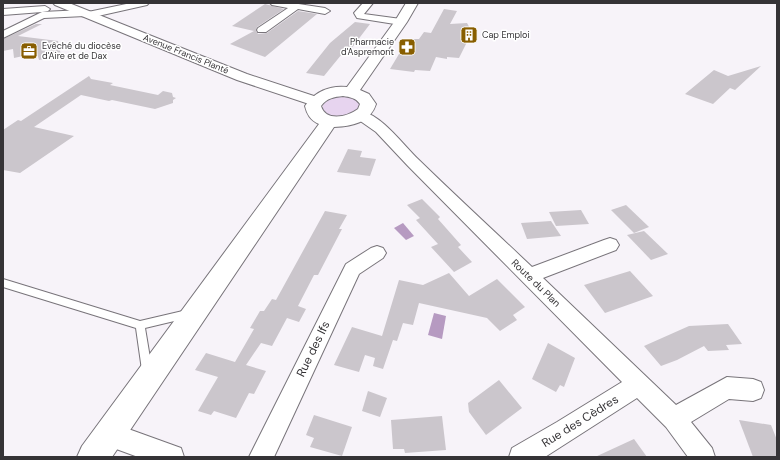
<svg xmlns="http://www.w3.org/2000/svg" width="780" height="460" font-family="'DM Sans',sans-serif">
  <rect width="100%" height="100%" fill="#f7f3f9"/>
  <!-- green -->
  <path fill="#e7d4ef" d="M344,96L353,97L363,105L355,115C343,117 333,120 323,110V105C329,98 335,97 344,96Z"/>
  <!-- water -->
  <g fill="#b69ac1">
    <path d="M403,223L414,236L406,240L394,228Z"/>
    <path d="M434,313L446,316L442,339L428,335Z"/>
  </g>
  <!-- building -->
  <g fill="#cbc6cc">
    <path d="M265,4L284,9L257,27L256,31L258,34L267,33L298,11L317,14L265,57L230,44L254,31L232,26Z"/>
    <path d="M444,9L457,11L450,24L467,23L477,41L467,42L459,58L447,57V59L436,57L430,71L415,70L414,72L390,69L408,39H419L424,32L431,33Z"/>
    <path d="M355,22L370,24L351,49H346L324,76L306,73L330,43Z"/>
    <path d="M36,24H42L18,36L58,41L61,56L39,60L37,53L14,58L13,49L3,51V39Z"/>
    <path d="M761,66L735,90L730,88L713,104L685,94L714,70L728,76Z"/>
    <path d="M89,76L91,79L113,83L110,85L158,95L163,91L172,93L173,97L176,98L173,100V103L155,109L112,100L109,101L81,95L34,127L74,136L20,173L3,170V130L18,120L21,121Z"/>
    <path d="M348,149L362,151L360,157L376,159L370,176L337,172Z"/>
    <path d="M422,199L440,217L438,219L461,245L458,247L472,262L454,272L431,247L438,244L416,220L420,218L407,205Z"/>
    <path d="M626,205L649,227L634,233L611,210Z"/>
    <path d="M581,210L589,224L556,226L549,212Z"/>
    <path d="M325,211L347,215L339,229H342L318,275H314L298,306L306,309L299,322L287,318L272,346L261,343L246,365L266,371L254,394L249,393L236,418L214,411L211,415L198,411L218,377L195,370L206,353L235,362L254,329L250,328L260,311H264L272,299L276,300Z"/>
    <path d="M551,221L561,236L527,239L521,223Z"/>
    <path d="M644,231L668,254L651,260L627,235Z"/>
    <path d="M630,271L653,296L605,313L584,285Z"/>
    <path d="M449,273L469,296L497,279L525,307L513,315L517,320L500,331L487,318L419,303L413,325L403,323L397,341L393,340L383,369L373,366L375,358L365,355L359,372L334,365L352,327L382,336L399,280L423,285Z"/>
    <path d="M728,324L742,344L726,345L729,350L708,351L704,346L677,360L661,366L644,346L689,326Z"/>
    <path d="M548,343L575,358L564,387L560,385L556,392L532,379Z"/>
    <path d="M499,380L522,408L486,435L469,412L468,403Z"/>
    <path d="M368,391L387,398L380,417L362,411Z"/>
    <path d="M314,415L352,427L342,456L310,447L314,438L306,435Z"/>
    <path d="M442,416L446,450L405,453L404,449H393L391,420Z"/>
    <path d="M739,420L771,425L777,440V457H753Z"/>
    <path d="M634,439L647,457H595Z"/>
  </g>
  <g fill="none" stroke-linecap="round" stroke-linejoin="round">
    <!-- service casing -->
    <g stroke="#78747a" stroke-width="2">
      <path id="service" d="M3,279L140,321L187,310L190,311L192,314L190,317L187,318L145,328L152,370L151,373L147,375L143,373L142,370L136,328L3,287Z"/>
    </g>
    <!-- minor casing -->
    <g stroke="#78747a" stroke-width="2">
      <g id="minor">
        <path d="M131,3H149L147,5L89,18L85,16L44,18L3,38V31L42,12L3,15V9L45,6L50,9L48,11L42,12L84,10L88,12Z"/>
        <path d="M270,3H292L325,8L330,11L325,14L298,9L266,32H258L257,30L258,28L288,8L272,5Z"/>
        <path d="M363,3H373L364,14L401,19L406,22L401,25L357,18L354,13Z"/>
        <path d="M361,111C383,116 403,145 419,160C456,196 494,231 532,267L604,240L610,238L616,240L619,245L616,250L543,278L676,405L727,377L753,379L761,382L764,390L761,398L753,401L729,399L691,422L712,448L715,457H688L666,427L637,398L545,457H509L512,448L557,422L622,382L408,166L376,132L356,118L355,115L356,112Z"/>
        <path d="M377,246L383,248L386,253L383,258L359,274L274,457H249L346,264L371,248Z"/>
        <path d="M109,422L181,448L184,457H138L100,443L97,434L100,425Z"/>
      </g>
    </g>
    <!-- tertiary casing -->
    <g stroke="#78747a" stroke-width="2">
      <path id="tertiary" d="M53,3H69L247,74L320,98L323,101L320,104L315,106L237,80L55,5Z"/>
    </g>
    <!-- secondary casing -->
    <g stroke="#78747a" stroke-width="2">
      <path id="secondary" d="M406,3H418L407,22L360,90L369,94L376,104C370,123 352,126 334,127L112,457H77L82,446L319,124C310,120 307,114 305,106C314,92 330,85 347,87L395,21ZM343,96C350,97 356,98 360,104L358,109C347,117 326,122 321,106C327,98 334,97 343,96Z"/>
    </g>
    <!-- service -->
    <use href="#service" fill="#fff" fill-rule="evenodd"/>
    <!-- minor -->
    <use href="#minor" fill="#fff" fill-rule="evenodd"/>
    <!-- tertiary -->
    <use href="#tertiary" fill="#fff" fill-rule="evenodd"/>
    <!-- secondary -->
    <use href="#secondary" fill="#fff" fill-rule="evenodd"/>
  </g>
  <!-- icons -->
  <defs>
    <g id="building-square" transform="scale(0.9)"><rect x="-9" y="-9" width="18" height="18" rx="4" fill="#885e00" stroke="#fff"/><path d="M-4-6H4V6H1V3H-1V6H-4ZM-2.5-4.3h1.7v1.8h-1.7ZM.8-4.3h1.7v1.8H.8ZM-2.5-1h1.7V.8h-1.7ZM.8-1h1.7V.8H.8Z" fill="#fff"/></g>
    <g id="pharmacy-square" transform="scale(0.9)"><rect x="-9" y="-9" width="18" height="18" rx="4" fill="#885e00" stroke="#fff"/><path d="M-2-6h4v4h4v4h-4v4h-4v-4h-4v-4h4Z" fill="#fff"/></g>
    <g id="office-square" transform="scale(0.9)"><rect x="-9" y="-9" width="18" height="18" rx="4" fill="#885e00" stroke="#fff"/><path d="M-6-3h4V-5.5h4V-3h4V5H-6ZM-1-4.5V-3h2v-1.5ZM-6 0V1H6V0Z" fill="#fff"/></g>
  </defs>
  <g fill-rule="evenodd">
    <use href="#building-square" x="469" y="35"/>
    <use href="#pharmacy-square" x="407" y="47"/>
    <use href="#office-square" x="29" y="51"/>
  </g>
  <g text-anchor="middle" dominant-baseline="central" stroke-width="3" stroke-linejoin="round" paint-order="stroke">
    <!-- far-poi labels -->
    <g font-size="9" fill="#353336" stroke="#fff" text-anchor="start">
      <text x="482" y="35">Cap Emploi</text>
      <text x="394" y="42" text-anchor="end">Pharmacie<tspan x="394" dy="10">d'Aspremont</tspan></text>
      <text x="42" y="46">Evêché du diocèse<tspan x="42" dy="10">d'Aire et de Dax</tspan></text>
    </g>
    <!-- far-street labels -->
    <g font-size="9" fill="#353336" stroke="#fff">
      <text transform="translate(186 54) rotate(22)">Avenue Francis Planté</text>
    </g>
    <!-- street labels -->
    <g font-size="10" fill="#353336" stroke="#fff">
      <text transform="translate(536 283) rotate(44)">Route du Plan</text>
    </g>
    <!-- near-street labels -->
    <g font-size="12" fill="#353336" stroke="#fff">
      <text transform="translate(313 349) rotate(-64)">Rue des Ifs</text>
      <text transform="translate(580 421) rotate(-32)">Rue des Cèdres</text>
    </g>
  </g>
  <!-- border -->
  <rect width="780" height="460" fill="none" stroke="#353336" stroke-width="8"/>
</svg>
